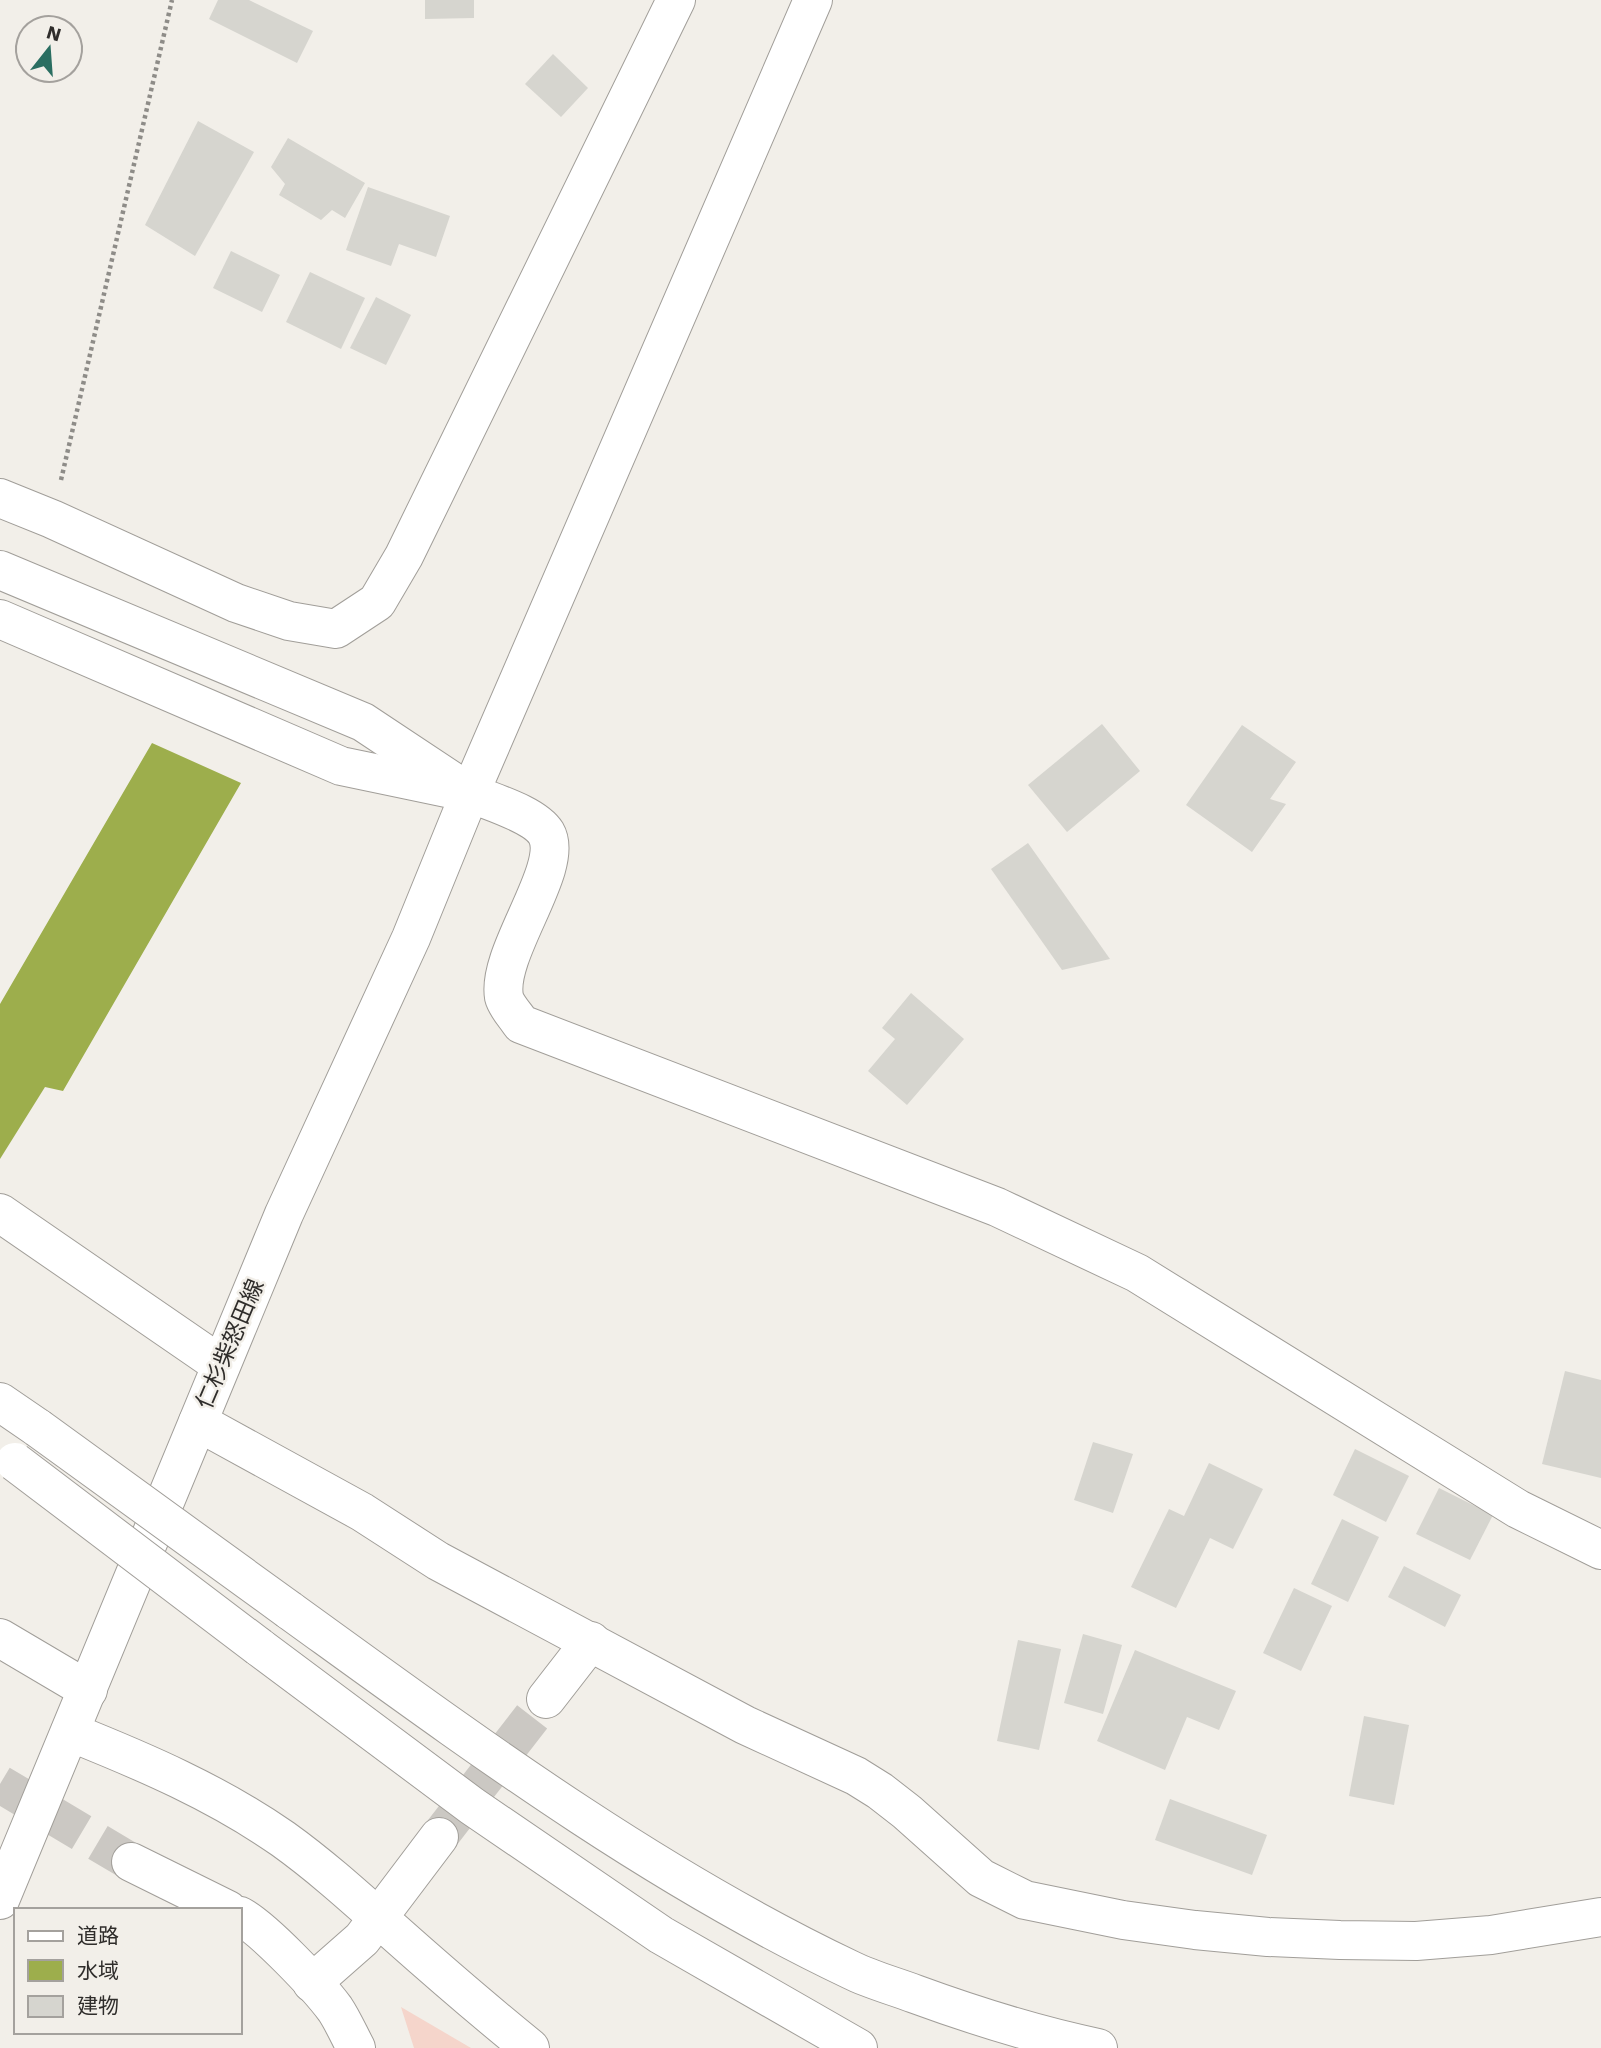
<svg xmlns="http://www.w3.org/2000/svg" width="1601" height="2048" font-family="'Work Sans','Noto Sans JP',sans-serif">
  <rect width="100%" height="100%" fill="#f2efe9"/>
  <!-- green -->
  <path fill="#f5d5cb" d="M401,2007L471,2048H414Z"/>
  <!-- water -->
  <path fill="#9dae4c" d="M152,743L241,783L63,1091L45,1087L0,1159V1004Z"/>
  <!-- building -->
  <g fill="#d6d5cf">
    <path d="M218,0H249L313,31L297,63L209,19Z"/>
    <path d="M425,0H474V18L425,19Z"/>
    <path d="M553,54L588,88L561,117L525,84Z"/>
    <path d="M198,121L254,152L195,256L145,225Z"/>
    <path d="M288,138L365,183L345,218L332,210L321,220L279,195L285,184L271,167Z"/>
    <path d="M368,187L450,216L436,257L399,244L391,266L346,250Z"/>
    <path d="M231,251L280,275L262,312L213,288Z"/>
    <path d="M310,272L365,298L341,349L286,322Z"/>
    <path d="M376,297L411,315L386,365L350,348Z"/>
    <path d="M1102,724L1140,771L1067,832L1028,785Z"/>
    <path d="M1242,725L1296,762L1270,799L1286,804L1252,852L1186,805Z"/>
    <path d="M1028,843L1110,959L1062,970L991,869Z"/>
    <path d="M911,993L964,1039L907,1105L868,1071L895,1039L882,1028Z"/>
    <path d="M1565,1371L1601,1380V1478L1542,1464Z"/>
    <path d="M1093,1442L1133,1454L1113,1513L1074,1500Z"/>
    <path d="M1355,1449L1409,1476L1386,1522L1333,1495Z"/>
    <path d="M1209,1463L1263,1489L1233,1549L1210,1538L1176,1608L1131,1587L1169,1509L1184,1516Z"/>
    <path d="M1439,1488L1493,1515L1470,1560L1416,1534Z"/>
    <path d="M1342,1519L1379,1537L1348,1602L1311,1584Z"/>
    <path d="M1404,1566L1461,1595L1445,1627L1388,1597Z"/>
    <path d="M1294,1588L1332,1606L1301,1671L1263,1653Z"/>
    <path d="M1083,1634L1122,1645L1103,1714L1064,1703Z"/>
    <path d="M1018,1640L1061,1649L1039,1750L997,1741Z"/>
    <path d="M1135,1650L1236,1691L1219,1730L1187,1717L1165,1770L1097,1741Z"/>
    <path d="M1364,1716L1409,1725L1394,1805L1349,1796Z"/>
    <path d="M1170,1799L1267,1835L1252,1875L1155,1840Z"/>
  </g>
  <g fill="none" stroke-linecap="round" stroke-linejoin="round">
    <!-- minor-tunnel -->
    <g stroke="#cbc8c3" stroke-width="38" stroke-dasharray="38 19" stroke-linecap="butt">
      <path d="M0,1784L131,1862"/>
      <path d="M439,1837L546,1699"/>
    </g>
    <!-- minor casing -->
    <g stroke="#a19e99" stroke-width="40">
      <g id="minor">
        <path d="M813,0L470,793C491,802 534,814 546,833C566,867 496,952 504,997C506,1006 516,1016 521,1024L997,1207L1137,1273L1518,1509L1601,1550"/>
        <path d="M0,498L52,519L236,603L289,621L336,629L377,602L404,556L676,0"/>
        <path d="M0,1213L221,1365"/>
        <path d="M198,1422L362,1512L438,1561L745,1725L856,1776L880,1791L907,1812L981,1878L1025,1900L1123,1920L1195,1930L1268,1937L1340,1940L1416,1941L1491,1935L1601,1917"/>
        <path d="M0,1638L88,1690"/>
        <path d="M546,1699L591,1641"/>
        <path d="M70,1732C145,1762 217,1793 283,1839C322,1867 357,1899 393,1931C438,1971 483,2010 530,2048"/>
        <path d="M131,1862L228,1910"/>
        <path d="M240,1916C264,1929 318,1986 335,2009C343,2021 349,2035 356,2048"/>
        <path d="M312,1983L362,1939L439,1837"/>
      </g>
    </g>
    <!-- major casing -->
    <g stroke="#a19e99" stroke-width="40">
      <path id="major" d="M0,1900L284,1214L411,938L470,793"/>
    </g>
    <!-- highway casing -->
    <g stroke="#a19e99" stroke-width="40">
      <g id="highway">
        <path d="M0,570L363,722L470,793"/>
        <path d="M0,619L341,766L451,789"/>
        <path d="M0,1402L38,1428"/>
        <path d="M289,1610C469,1740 649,1874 851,1970C871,1980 894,1986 915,1994C975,2016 1036,2035 1098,2048"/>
        <path d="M259,1647L472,1806L661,1935L858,2048"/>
      </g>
    </g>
    <!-- path -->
    <path stroke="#8e8c88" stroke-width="4.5" stroke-dasharray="3.5 3.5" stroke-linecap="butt" d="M61,480L172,0"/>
    <!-- minor -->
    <use href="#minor" stroke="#fff" stroke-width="38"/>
    <!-- major -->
    <use href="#major" stroke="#fff" stroke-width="38"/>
    <!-- highway -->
    <use href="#highway" stroke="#fff" stroke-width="38"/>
    <!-- highway-bridge casing -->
    <g stroke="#a19e99" stroke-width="40" stroke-linecap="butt">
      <g id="highway-bridge">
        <path d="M38,1428L289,1610"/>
        <path d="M15,1462L259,1647"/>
      </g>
    </g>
    <!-- highway-bridge -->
    <use href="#highway-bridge" stroke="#fff" stroke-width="38"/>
  </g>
  <g text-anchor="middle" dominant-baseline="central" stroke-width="5" stroke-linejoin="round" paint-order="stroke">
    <!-- street labels -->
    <g font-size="23" fill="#2f2d2b" stroke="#f2efe9">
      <text transform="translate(230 1344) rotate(-67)">仁杉柴怒田線</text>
    </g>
  </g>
  <!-- legend -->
  <rect x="14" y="1908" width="228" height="126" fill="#f2efe9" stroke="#a4a19d" stroke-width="2"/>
  <rect x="28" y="1931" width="35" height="10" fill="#ffffff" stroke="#a4a19d" stroke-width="2"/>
  <text x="77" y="1943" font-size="21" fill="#2f2d2b">道路</text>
  <rect x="28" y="1960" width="35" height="21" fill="#9dae4c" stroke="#a4a19d" stroke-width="2"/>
  <text x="77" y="1978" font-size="21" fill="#2f2d2b">水域</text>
  <rect x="28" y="1996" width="35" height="21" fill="#d6d5cf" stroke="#a4a19d" stroke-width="2"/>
  <text x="77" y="2013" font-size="21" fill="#2f2d2b">建物</text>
  <!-- north arrow -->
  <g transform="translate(49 49) rotate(17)"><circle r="33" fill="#f2efe9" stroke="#a4a19d" stroke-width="2"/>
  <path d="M0-5L12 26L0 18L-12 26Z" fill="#2a6e61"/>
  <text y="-10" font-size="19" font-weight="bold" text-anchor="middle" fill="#2f2d2b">N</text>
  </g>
</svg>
